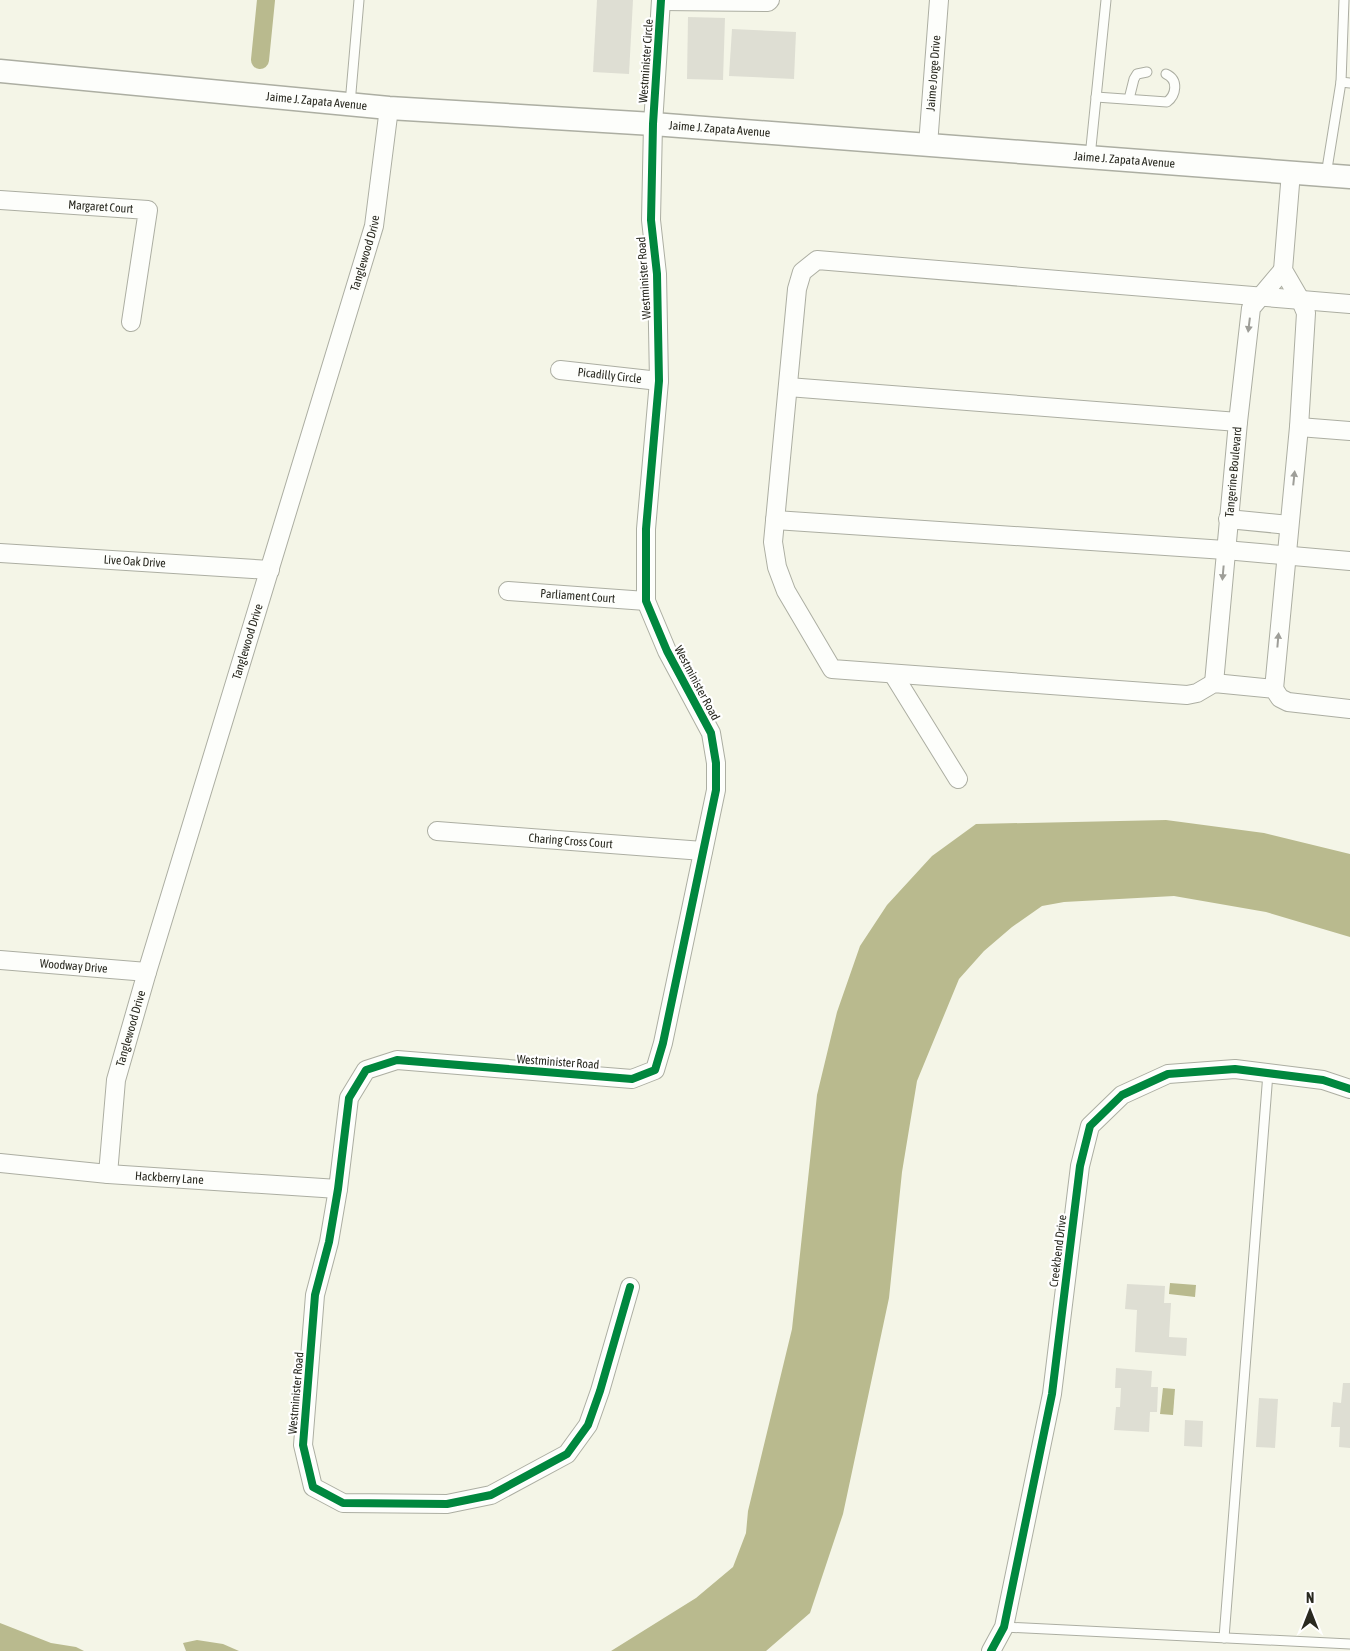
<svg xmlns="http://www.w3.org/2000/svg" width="1350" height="1651" font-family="'Asap Condensed',sans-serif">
  <rect width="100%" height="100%" fill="#f4f5e7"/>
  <!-- water -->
  <g fill="#b9ba8e">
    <path d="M1166,820L1264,833L1350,854V937L1266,912L1174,896L1064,902L1042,906L1012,927L984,951L959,979L917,1081L902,1172L889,1298L843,1514L810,1613L766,1651H611L696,1598L733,1567L746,1533L748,1511L792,1329L817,1095L837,1012L860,946L887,905L932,856L976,824Z"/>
    <path d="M1170,1283L1196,1285L1195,1297L1169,1294Z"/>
    <path d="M1163,1388L1175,1389L1173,1415L1160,1414Z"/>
    <path d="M0,1623L51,1643L76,1647L84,1651H0Z"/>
    <path d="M197,1640L223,1644L239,1651H186L183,1643Z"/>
  </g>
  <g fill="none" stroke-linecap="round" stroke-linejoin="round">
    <!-- canal -->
    <path stroke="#b9ba8e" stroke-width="18" d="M260,60L266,0"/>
  </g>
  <!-- building -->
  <g fill="#deded3">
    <path d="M597,0H633L629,74L593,72Z"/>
    <path d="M688,17L725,18L723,80L687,79Z"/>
    <path d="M732,29L796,32L794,79L729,76Z"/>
    <path d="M1127,1284L1165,1286L1164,1303H1171L1169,1337L1187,1338L1186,1356L1135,1352L1137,1310L1125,1309Z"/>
    <path d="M1116,1368L1152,1371L1151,1387H1158L1157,1412H1150L1149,1432L1114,1430L1116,1407H1120L1121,1388H1115Z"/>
    <path d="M1343,1383H1350V1448L1339,1447L1340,1427H1331L1333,1402L1341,1403Z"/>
    <path d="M1259,1398L1278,1399L1275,1448L1256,1447Z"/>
    <path d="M1185,1420L1203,1421L1202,1447L1184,1446Z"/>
  </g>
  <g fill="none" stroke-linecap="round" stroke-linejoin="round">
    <!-- service casing -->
    <g stroke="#acaea2" stroke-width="11">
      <g id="service">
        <path d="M1344,0L1341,82L1350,83"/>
        <path d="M1096,97L1167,102C1176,95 1179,80 1166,74"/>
        <path d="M1129,99L1134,79L1137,74L1147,72"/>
        <path d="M350,104L359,0"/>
        <path d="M1090,157L1106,0"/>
        <path d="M1326,175L1341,82"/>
        <path d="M1004,1627L1350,1644"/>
        <path d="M1224,1638L1268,1073"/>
      </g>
    </g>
    <!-- minor casing -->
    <g stroke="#acaea2" stroke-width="20">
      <g id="minor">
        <path d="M661,1L768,2L770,0"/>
        <path id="s1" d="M928,145L939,0"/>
        <path id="s2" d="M0,200L148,210L131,322"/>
        <path d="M1350,304L817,260L802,272L797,289L773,542L777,567L786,591L832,669L1187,695L1197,693L1214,683L1274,689L1280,698L1288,702L1350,709"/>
        <path id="s3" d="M560,370L659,381"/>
        <path d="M788,387L1238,422"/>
        <path d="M1299,427L1350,431"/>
        <path d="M1228,519L1289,525"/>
        <path d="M775,520L1225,550L1350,561"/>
        <path id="s4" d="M0,553L270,570"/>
        <path id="s5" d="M508,591L646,601"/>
        <path d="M893,674L958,779"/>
        <path id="s6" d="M1214,683L1238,422L1251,308L1283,270"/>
        <path d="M1274,689L1299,427L1306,313L1301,301L1283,270L1291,172"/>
        <path id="s7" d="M437,831L703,851"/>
        <path id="s8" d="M0,960L147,972"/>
        <path id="s9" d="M0,1163L108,1174L338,1189"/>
        <path id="s10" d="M108,1174L116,1080L147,972L374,226L389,108"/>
        <path d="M630,1287L600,1391L588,1425L567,1454L491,1495L447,1504L343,1503L313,1487L303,1445L315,1295L329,1242L338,1189L349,1098L366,1070L397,1060L632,1079L655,1070L663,1043L716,790V763L711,733L667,651L646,601V529L659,381L657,274L651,220L653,124L661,0"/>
        <path d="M991,1651L1004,1627L1052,1394L1080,1166L1090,1126L1122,1095L1168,1074L1235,1069L1323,1080L1350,1089"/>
      </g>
    </g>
    <!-- tertiary casing -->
    <g stroke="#acaea2" stroke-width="25">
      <g id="tertiary">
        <path id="s11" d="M0,71L389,108L653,124L1350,177"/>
      </g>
    </g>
    <!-- service -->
    <use href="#service" stroke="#fdfefb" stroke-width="9"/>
    <!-- minor -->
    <use href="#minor" stroke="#fdfefb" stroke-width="18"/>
    <!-- tertiary -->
    <use href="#tertiary" stroke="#fdfefb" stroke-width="22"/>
    <!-- cycleway casing -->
    <g stroke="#fff" stroke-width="11">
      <g id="cycleway">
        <path d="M630,1287L600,1391L588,1425L567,1454L491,1495L447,1504L343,1503L313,1487L303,1445L315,1295L329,1242L338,1189L349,1098L366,1070L397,1060L632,1079L655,1070L663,1043L716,790V763L711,733L667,651L646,601V529L659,381L657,274L651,220L653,124L661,0"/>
        <path d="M991,1651L1004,1627L1052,1394L1080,1166L1090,1126L1122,1095L1168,1074L1235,1069L1323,1080L1350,1089"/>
      </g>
    </g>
    <!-- cycleway -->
    <use href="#cycleway" stroke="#00873e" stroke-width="8"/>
  </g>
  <!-- one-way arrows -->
  <defs><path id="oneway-solid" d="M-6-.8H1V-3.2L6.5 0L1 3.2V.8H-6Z" transform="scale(1.25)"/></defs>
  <g fill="#9e9e98">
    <use href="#oneway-solid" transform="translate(1249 325) rotate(97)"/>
    <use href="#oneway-solid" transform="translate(1294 478) rotate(-84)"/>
    <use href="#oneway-solid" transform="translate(1223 573) rotate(95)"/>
    <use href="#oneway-solid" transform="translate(1278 640) rotate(-85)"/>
  </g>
  <g text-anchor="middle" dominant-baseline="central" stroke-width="4.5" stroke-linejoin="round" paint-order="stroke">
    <!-- street labels -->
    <g font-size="12" fill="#292920" stroke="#fff">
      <text transform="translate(646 61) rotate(-86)">Westminister Circle</text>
      <text stroke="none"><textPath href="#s1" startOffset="72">Jaime Jorge Drive</textPath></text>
      <text stroke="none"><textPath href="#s11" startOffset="318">Jaime J. Zapata Avenue</textPath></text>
      <text stroke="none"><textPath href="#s11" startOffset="722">Jaime J. Zapata Avenue</textPath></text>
      <text stroke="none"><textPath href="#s11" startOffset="1128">Jaime J. Zapata Avenue</textPath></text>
      <text stroke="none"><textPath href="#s2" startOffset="101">Margaret Court</textPath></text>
      <text stroke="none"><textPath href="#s10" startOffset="958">Tanglewood Drive</textPath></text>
      <text transform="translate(644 278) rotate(-94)">Westminister Road</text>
      <text stroke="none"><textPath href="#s3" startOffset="50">Picadilly Circle</textPath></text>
      <text stroke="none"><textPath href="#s6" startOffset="212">Tangerine Boulevard</textPath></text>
      <text stroke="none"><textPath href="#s4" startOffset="135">Live Oak Drive</textPath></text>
      <text stroke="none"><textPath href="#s5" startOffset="70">Parliament Court</textPath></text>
      <text stroke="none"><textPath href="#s10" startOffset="552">Tanglewood Drive</textPath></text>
      <text transform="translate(697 683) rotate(62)">Westminister Road</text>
      <text stroke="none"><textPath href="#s7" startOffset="134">Charing Cross Court</textPath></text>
      <text stroke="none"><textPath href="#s8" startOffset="74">Woodway Drive</textPath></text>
      <text stroke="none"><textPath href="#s10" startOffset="148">Tanglewood Drive</textPath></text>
      <text transform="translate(558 1062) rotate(4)">Westminister Road</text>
      <text stroke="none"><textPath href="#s9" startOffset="170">Hackberry Lane</textPath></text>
      <text transform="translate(1058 1251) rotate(-83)">Creekbend Drive</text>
      <text transform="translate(296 1393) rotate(-85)">Westminister Road</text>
    </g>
  </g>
  <!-- north arrow -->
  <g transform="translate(1310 1611)" stroke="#ffffff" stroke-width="4" paint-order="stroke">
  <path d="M0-4L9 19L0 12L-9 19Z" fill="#292920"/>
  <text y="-8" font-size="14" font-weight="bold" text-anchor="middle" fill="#292920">N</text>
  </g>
</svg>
